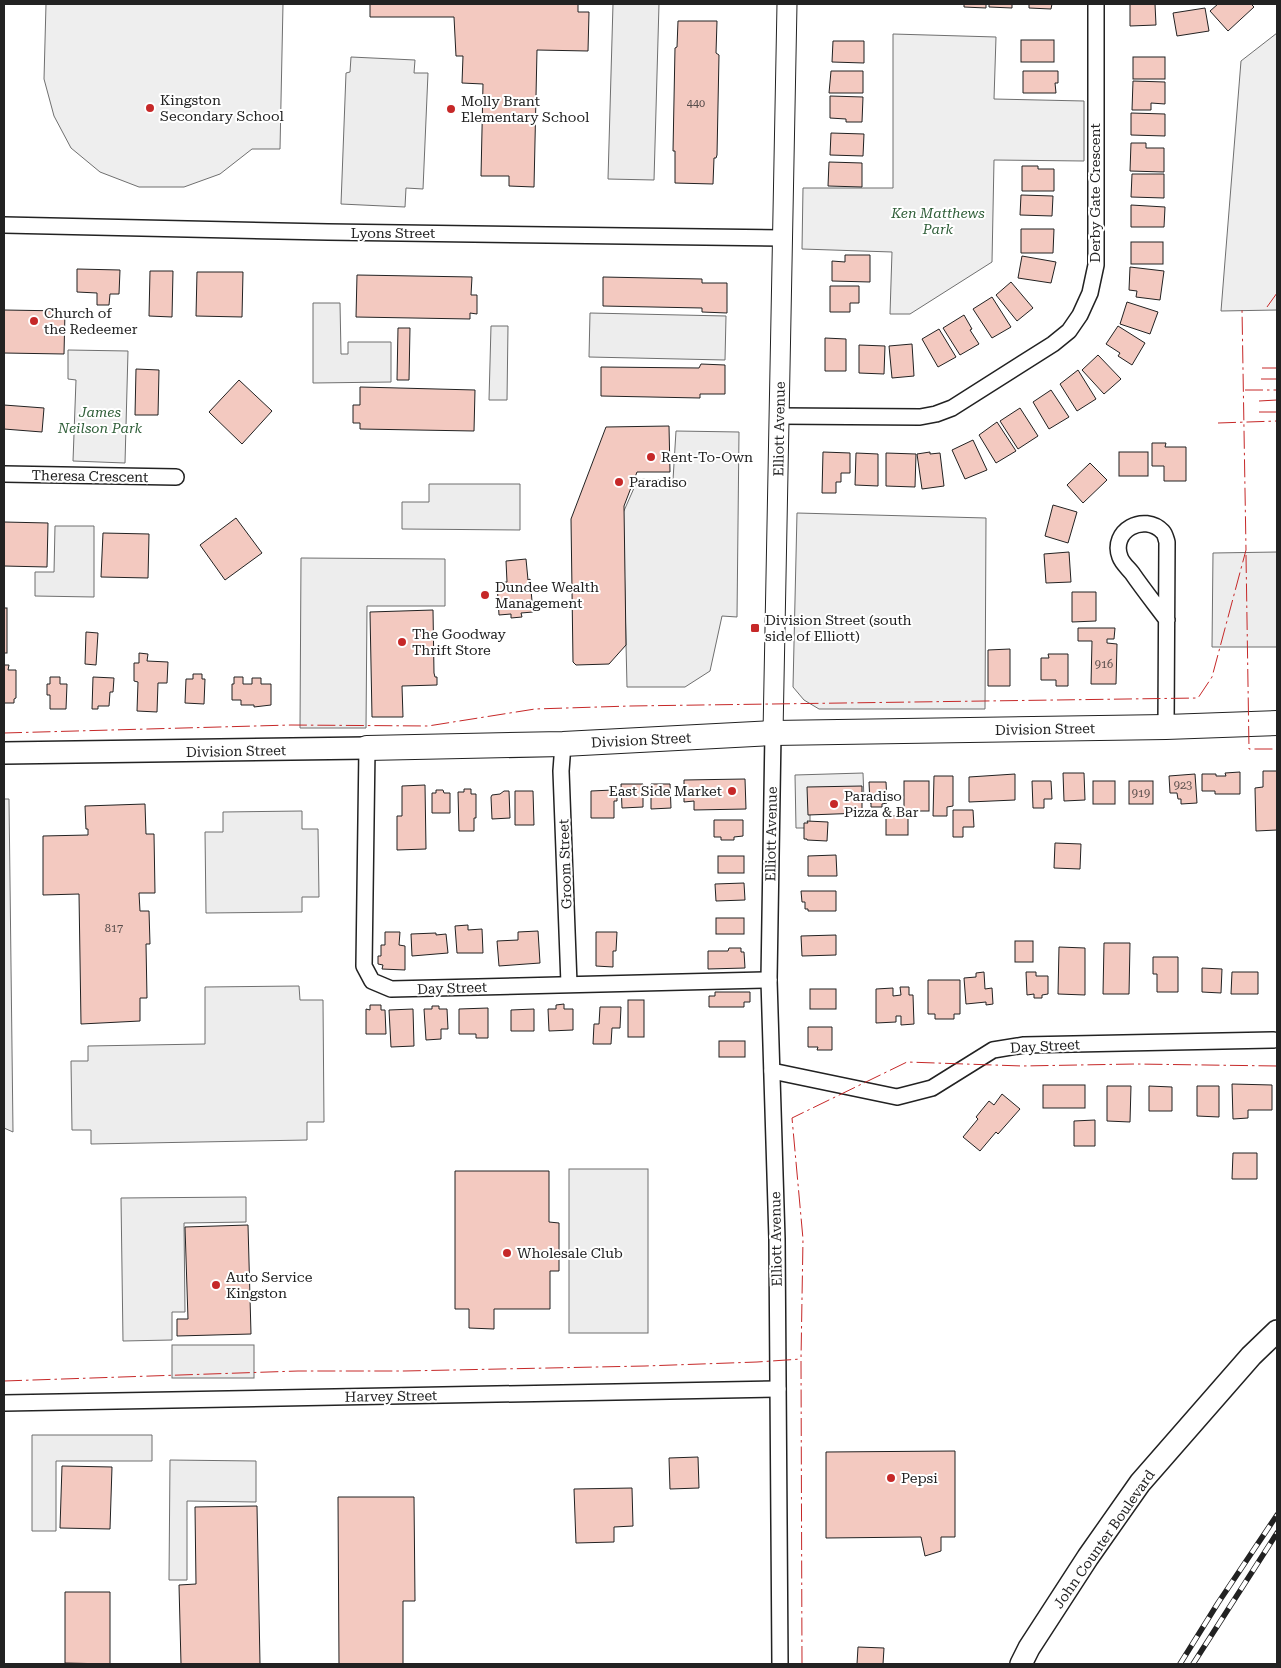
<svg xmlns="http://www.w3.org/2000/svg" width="1281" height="1668" font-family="'Roboto Serif',serif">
  <rect width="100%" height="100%" fill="#fff"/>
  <!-- green -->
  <g fill="#eee" stroke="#6f6f6f">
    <path d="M46,4H283L280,149H252L220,174L184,187H139L100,172L71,148L54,116L44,79Z"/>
    <path d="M1277,33V310L1221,311L1241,61Z"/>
    <path d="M893,34L996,37L994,99L1084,101V161L994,160L992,262L910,314H890L892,252L802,249L803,188H893Z"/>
    <path d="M68,350L128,351L125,463L73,461L76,380L68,379Z"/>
    <path d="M797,513L986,518L985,709H819L804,700L793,687Z"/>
  </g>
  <!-- parking -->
  <g fill="#ededed" stroke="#6f6f6f">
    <path d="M613,4H659L654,180L608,179Z"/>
    <path d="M351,57L415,60L414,73H428L423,189L406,188L405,207L341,204L346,73L350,72Z"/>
    <path d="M313,303H340L341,354H348V342H391V382L313,383Z"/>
    <path d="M590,313L726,316L725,360L589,357Z"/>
    <path d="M491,326H508L507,400H489Z"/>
    <path d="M676,431L739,432L737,617L722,616L710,671L685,687H627L623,513L638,479L673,480Z"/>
    <path d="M429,484H520V530L402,529V502H429Z"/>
    <path d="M55,526H94V597L35,596V572H54Z"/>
    <path d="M1277,552V647H1212L1213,553Z"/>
    <path d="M301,558L445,559V606H367L366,728H300Z"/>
    <path d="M863,773L864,800L810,801V828H796L795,775Z"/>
    <path d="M4,799H9L13,1132L4,1128Z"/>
    <path d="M302,811V829H318L319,897H302V912L206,913L205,832H223V812Z"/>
    <path d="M299,986L300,1000H323L324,1122H307V1140L91,1144V1130H72L71,1061H88V1046L205,1044V987Z"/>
    <rect x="569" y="1169" width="79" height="164"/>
    <path d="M246,1197V1222L184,1223L185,1312H172V1340L123,1341L121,1198Z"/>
    <rect x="172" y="1345" width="82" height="33"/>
    <path d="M32,1435H152V1461H56V1531H32Z"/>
    <path d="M170,1460L256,1461V1502L187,1501V1580H169Z"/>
  </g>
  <!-- building -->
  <g fill="#f3c9c0" stroke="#222">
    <path d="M370,4H578V12H589L588,51L537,50L534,187L509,186V176H481L483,84L462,83L463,56H456L454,17H370Z"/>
    <path d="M964,4H986V8L964,7Z"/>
    <path d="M989,4H1012V8L989,7Z"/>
    <path d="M1029,4H1052L1051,9L1029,8Z"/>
    <path d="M1130,4H1155L1156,25L1130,26Z"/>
    <path d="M1218,4H1251L1254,7L1228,31L1210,11Z"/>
    <path d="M1205,8L1209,31L1177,36L1173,13Z"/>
    <path d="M678,21H717L716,53L719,55L717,155L716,158H714L713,184L675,183V151H673L675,48L677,47Z"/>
    <rect x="1021" y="40" width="33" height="22"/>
    <path d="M833,41H864V63L832,62Z"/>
    <rect x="1133" y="57" width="32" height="22"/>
    <path d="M831,71H863V93H829Z"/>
    <path d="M1023,71H1058V83H1055L1056,93H1023Z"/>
    <path d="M1133,81L1165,82V104L1151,103V110H1132Z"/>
    <path d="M830,96L863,97L862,122H846V119L830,118Z"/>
    <path d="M1131,113L1165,114V136L1131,135Z"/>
    <path d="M831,133L864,134L863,156L830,155Z"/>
    <path d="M1131,143H1146V148H1164V172L1130,171Z"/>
    <path d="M829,162L862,163V187L828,186Z"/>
    <path d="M1022,166H1038V169H1054V191H1022Z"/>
    <path d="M1132,174H1164V198L1131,197Z"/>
    <path d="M1021,195L1053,196L1052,216L1020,215Z"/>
    <path d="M1131,205L1165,207L1164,227H1131Z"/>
    <path d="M1021,229H1054L1053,253H1021Z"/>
    <rect x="1131" y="242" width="32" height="22"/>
    <path d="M845,255H870V282L832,281V261L845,262Z"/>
    <path d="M1022,256L1056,262L1051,283L1018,278Z"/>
    <path d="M1130,267L1164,271L1160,300L1136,297L1137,291L1129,290Z"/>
    <path d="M77,269L120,270L119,294H110L109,305H97V293L77,292Z"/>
    <path d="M150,271H173L172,317L149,316Z"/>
    <path d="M197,272H243L242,317L196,316Z"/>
    <path d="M357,275L472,277L471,295H477V314L470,313V319L356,317Z"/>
    <path d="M603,277L702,279V283H727V313L702,312V308L603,306Z"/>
    <path d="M1011,282L1033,308L1017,321L996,295Z"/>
    <path d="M830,286H859V303H850V312H830Z"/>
    <path d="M992,297L1011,327L992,338L973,309Z"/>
    <path d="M1127,302L1158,312L1150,334L1120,324Z"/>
    <path d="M4,310L65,311L64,354L4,353Z"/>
    <path d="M964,315L972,329L970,330L979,344L960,355L943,328Z"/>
    <path d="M1118,326L1145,343L1132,365L1118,356L1120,353L1106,344Z"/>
    <path d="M398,328H410L409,380H397Z"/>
    <path d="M939,329L956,357L938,367L922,339Z"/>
    <path d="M825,338L846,339V371H825Z"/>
    <path d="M912,344L914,376L892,378L889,346Z"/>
    <path d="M859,345L885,346L884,374L859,373Z"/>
    <path d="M1098,355L1121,379L1104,394L1082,370Z"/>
    <path d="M701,364L725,365V394H700V398L601,396V367L699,368Z"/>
    <path d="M136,369L159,370L158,415H135Z"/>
    <path d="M1078,370L1096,399L1077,411L1060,384Z"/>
    <path d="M239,380L272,411L242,444L209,412Z"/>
    <path d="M360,387L475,390L474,431L360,429V423H353V405H360Z"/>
    <path d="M1051,390L1069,417L1049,429L1033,402Z"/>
    <path d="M4,405L44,408L42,432L4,429Z"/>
    <path d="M1020,408L1038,436L1018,449L1000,421Z"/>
    <path d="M997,422L1016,451L996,463L979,435Z"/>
    <path d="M669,426L670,472H637L624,506L626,645L609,664L576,665L573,662L571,519L606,427Z"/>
    <path d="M973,440L987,470L965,479L952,450Z"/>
    <path d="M1152,443H1166L1165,447H1186V481H1164V466H1152Z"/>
    <path d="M823,452L850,453V473H841V482H836V493H822Z"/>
    <path d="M930,452V454L940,453L944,486L922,489L917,454Z"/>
    <rect x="1119" y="452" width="29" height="24"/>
    <path d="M856,453L878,454V486L855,485Z"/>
    <path d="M886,453L916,454L915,487L886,486Z"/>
    <path d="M1090,463L1107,480L1083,503L1067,485Z"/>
    <path d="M1053,505L1077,512L1068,543L1045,536Z"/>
    <path d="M236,518L262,553L225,580L200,545Z"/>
    <path d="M4,522L48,523L47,567L4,566Z"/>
    <path d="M103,533L149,534L148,578L101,577Z"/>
    <path d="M1069,552L1071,582L1046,583L1044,554Z"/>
    <path d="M526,559L528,580L530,579L533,612L521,613L522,617L511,618V614L499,615L497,583L507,582L506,561Z"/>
    <path d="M1072,592H1096V621L1072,622Z"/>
    <rect x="4" y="608" width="3" height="45"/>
    <path d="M433,610L434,673L435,677H437V685L402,686L403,717H372L370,612Z"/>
    <path d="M1078,628H1115L1114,639H1107V643L1117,644L1116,684H1091L1092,641H1078Z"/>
    <path d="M86,632L98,633L96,665L85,664Z"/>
    <path d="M1010,649V686H988V650Z"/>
    <path d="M139,653L148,654L147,661L168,662L167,683H158L157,712L137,711L138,682L134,681V663H139Z"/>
    <path d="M1048,654H1068V686H1056V680H1041V658H1049Z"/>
    <path d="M4,665H9L8,670H16V698L14,699V703H4Z"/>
    <path d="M193,674H202V679H205L204,704L185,703L186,679H193Z"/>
    <path d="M50,677H60V684H67L66,709H50V695H47V684H50Z"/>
    <path d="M93,677L114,678L113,692H110L109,706H98V709H92Z"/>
    <path d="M234,677H243V684H252V678H261V684H271V705L254,707V705H241V700H232V684H234Z"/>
    <path d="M1263,771H1277V830L1256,831L1255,788L1263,787Z"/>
    <path d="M1240,772V794H1215V791H1202V774H1216V776H1226L1225,773Z"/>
    <path d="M1063,773H1084L1085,800L1064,801Z"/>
    <path d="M1015,774V800L969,802V777Z"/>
    <path d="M1195,774L1197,803L1181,804V799H1178L1177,793H1170L1169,776Z"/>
    <path d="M934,776H953V806L947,807V816H933Z"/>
    <path d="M745,779L746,809L694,810V801L684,802V780Z"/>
    <rect x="904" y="781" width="25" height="30"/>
    <path d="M1032,781H1051L1052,799H1044V808H1033Z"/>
    <rect x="1093" y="781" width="22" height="23"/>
    <rect x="1129" y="781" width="24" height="23"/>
    <path d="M869,782H886L887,803L882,804V807H871V803H870Z"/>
    <path d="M621,784H643V807L622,808Z"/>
    <path d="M651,784H670L671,808L651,809Z"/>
    <path d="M425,785L426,849L397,850V816H402V786Z"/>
    <path d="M862,786V813L808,815L807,787Z"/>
    <path d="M464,789H471V794H476V818H474V831H459L458,792H464Z"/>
    <path d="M436,790H443L444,793H450V813H432V793H436Z"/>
    <path d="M613,790V795L617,796V801H614V818H591V791Z"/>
    <path d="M504,791H509L510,818L492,819L491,797L492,795L500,794Z"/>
    <path d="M515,791H533L534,825H515Z"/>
    <path d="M145,804L146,834H154L155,893H139L140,911H149L150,944H146L147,998H140V1021L81,1024L79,894L43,895V836L88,835V829H86L85,806Z"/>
    <path d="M953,810H973L974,827H963V837H953Z"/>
    <rect x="886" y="816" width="22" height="19"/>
    <path d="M714,820H743V836L734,837V840H721V837H714Z"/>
    <path d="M807,821L828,822L827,841L807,840V839H804V823H808Z"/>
    <path d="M1055,843L1081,844L1080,869L1054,868Z"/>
    <path d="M836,855L837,876H808V856Z"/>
    <rect x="718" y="856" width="26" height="17"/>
    <path d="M744,883L745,900L716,901L715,884Z"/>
    <path d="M801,891H836V911H808V909H805V902H802Z"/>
    <rect x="716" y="918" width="28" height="16"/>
    <path d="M468,925V930L482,929L483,953H457L455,926Z"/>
    <path d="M538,931L540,963L499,966L497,941L518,940V932Z"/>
    <path d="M385,932H400L399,945L405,946V970L382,969L383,965L378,964V956H381V945H385Z"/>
    <path d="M596,932H617L616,951H613V967L596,966Z"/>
    <path d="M436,933V935L446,934L448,953L412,956L411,934Z"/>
    <path d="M836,935V955L802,956L801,936Z"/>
    <rect x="1015" y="941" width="18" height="21"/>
    <path d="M1104,943H1130L1129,994H1103Z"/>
    <path d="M1059,947L1085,948V995L1058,994Z"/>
    <path d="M729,948H741V952H744L745,968L708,969V951H728Z"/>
    <path d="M1153,957H1178V992H1157V974H1153Z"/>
    <path d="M1202,968L1222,969L1221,993L1202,992Z"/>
    <path d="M984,972L985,989L992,988L993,1004L986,1005V1002L966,1004L964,978L976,977V973Z"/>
    <path d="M1026,972H1036V976H1048V994L1042,995V998H1034V994L1027,995Z"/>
    <path d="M1232,972H1258V994H1231Z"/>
    <path d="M928,980H960V1014H954V1019H935V1014H928Z"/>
    <path d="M900,987H909V995H913L914,1024L901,1025V1016H896V1022L876,1023V989L893,988V996L901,995Z"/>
    <rect x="810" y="989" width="26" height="20"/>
    <path d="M715,992H750V1002H744V1007H709V996H715Z"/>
    <rect x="628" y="1000" width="16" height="37"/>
    <path d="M564,1004V1009H573V1030L549,1031L548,1009H556V1005Z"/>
    <path d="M370,1005H381V1010H385L386,1034H366V1009L370,1010Z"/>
    <path d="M432,1006H439V1009H447L448,1029H441V1039L426,1040L424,1009H432Z"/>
    <path d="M600,1007H621L620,1028H612L611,1044H593L594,1024H599Z"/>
    <path d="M488,1008V1038H476V1034H459V1009Z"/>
    <path d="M413,1009L414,1046L391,1047L389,1010Z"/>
    <path d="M534,1009V1031H511V1010Z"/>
    <path d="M808,1027H832V1050H817L818,1047H808Z"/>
    <rect x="719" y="1041" width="26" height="16"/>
    <path d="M1232,1084L1272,1085V1110H1248V1118L1233,1119Z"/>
    <rect x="1043" y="1085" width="42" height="23"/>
    <path d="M1107,1086H1131L1130,1122L1107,1121Z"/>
    <path d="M1149,1086L1172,1087V1111H1149Z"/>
    <path d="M1197,1086H1219V1117L1197,1116Z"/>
    <path d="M1002,1094L1020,1109L998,1134L996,1132L980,1151L963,1137L978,1119L976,1117L989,1101L994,1105Z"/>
    <path d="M1095,1120V1146H1074V1121Z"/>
    <path d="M1233,1153H1257V1179H1232Z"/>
    <path d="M455,1171H549V1222L559,1223V1271H550V1309H494V1329L469,1328V1309H455Z"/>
    <path d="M248,1225L251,1334L177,1336V1319H188L185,1227Z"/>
    <path d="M955,1451V1537H941V1551L925,1556L921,1537L826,1538V1452Z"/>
    <path d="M698,1457L699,1488L670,1489L669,1458Z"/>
    <path d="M62,1466L112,1467L110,1529L60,1528Z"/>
    <path d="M632,1488L633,1526L614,1527V1542L576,1543L574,1489Z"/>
    <path d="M338,1497H414L415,1601H403V1664H339Z"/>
    <path d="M257,1506L260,1664H181L179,1585L196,1584L195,1507Z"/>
    <path d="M65,1592H110V1664L65,1663Z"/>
    <path d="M858,1647L884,1648L883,1664H857Z"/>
  </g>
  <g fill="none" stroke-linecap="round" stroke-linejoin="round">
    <!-- minor casing -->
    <g stroke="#222" stroke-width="18">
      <g id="minor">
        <path d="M4,225L328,232L782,238"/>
        <path d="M779,416L920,417L936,414L952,408L1053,344L1069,331L1080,315L1090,293L1096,265V4"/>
        <path d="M4,474L176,477"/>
        <path d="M1166,727C1166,666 1167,604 1167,542C1166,539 1165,534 1163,532C1144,512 1110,531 1120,557C1122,563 1128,568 1132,573C1143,589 1155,604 1167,620"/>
        <path d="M773,733L769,980L777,1239L780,1664"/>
        <path d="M563,744L561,771L569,984"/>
        <path d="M367,748L364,966L372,981L391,989L769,980"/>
        <path d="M772,1071L897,1097L932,1088L993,1050L1024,1045L1274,1040"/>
        <path d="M4,1403L778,1389"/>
      </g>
    </g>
    <!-- tertiary casing -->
    <g stroke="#222" stroke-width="21">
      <path id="tertiary" d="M773,733L787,4"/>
    </g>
    <!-- secondary casing -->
    <g stroke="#222" stroke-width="24">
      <g id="secondary">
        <path d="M4,753L367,748"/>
        <path d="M1021,1664L1029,1648L1088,1557L1140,1483L1251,1356L1277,1331"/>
      </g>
    </g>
    <!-- primary casing -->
    <g stroke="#222" stroke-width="26">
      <path id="primary" d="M367,748L563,744L773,733L1166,727L1277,723"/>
    </g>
    <!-- minor -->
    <use href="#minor" stroke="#fff" stroke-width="15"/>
    <!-- tertiary -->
    <use href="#tertiary" stroke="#fff" stroke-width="19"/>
    <!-- secondary -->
    <use href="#secondary" stroke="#fff" stroke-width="21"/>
    <!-- primary -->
    <use href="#primary" stroke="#fff" stroke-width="24"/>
    <!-- rail casing -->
    <g stroke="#222" stroke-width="5.5">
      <g id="rail">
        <path d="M1180,1664L1218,1603L1277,1515"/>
        <path d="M1193,1664L1277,1533"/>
      </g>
    </g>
    <!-- rail -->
    <use href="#rail" stroke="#fff" stroke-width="4" stroke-dasharray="11" stroke-linecap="butt"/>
    <!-- power -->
    <g stroke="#c62828" stroke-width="1" stroke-dasharray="18 4 2.5 4" stroke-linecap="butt">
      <path d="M1267,307L1277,293"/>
      <path d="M1262,368H1277"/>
      <path d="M1261,379H1277"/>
      <path d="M1245,390H1277"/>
      <path d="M1259,401L1277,400"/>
      <path d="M1259,412H1277"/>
      <path d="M1218,423L1277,421"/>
      <path d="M1246,555L1249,749H1277"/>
      <path d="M4,733L291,725L428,726L535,709L630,706L1198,698L1212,677L1246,550L1242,309"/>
      <path d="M4,1381L298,1371H404L645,1366L757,1362L801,1359"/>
      <path d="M802,1664L801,1359L803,1239L792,1118L907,1062L1022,1066L1135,1064L1277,1066"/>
    </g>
  </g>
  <!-- markers -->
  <g fill="#c62828" stroke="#fff" stroke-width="2">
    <circle cx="150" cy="108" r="5"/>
    <circle cx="451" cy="109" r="5"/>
    <circle cx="34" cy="321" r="5"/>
    <circle cx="651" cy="457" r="5"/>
    <circle cx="619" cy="482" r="5"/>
    <circle cx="485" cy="595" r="5"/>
    <rect x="750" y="623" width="10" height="10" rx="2.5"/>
    <circle cx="402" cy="642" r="5"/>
    <circle cx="732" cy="791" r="5"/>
    <circle cx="834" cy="804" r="5"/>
    <circle cx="507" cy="1253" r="5"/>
    <circle cx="216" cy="1285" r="5"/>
    <circle cx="891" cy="1478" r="5"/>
  </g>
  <g text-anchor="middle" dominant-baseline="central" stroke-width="4" stroke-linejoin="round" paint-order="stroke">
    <!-- number labels -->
    <g font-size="11" fill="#564c4a">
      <text x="696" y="103">440</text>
      <text x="1104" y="664">916</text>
      <text x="1183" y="785">923</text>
      <text x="1141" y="793">919</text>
      <text x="114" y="928">817</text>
    </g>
    <!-- poi labels -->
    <g font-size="14" fill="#222" stroke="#fff" text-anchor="start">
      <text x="160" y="100">Kingston<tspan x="160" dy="16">Secondary School</tspan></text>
      <text x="461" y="101">Molly Brant<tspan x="461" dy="16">Elementary School</tspan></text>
      <text x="44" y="313">Church of<tspan x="44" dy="16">the Redeemer</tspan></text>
      <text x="661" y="457">Rent-To-Own</text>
      <text x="629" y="482">Paradiso</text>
      <text x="495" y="587">Dundee Wealth<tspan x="495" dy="16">Management</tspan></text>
      <text x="765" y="620">Division Street (south<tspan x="765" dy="16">side of Elliott)</tspan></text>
      <text x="412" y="634">The Goodway<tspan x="412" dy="16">Thrift Store</tspan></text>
      <text x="722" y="791" text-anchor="end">East Side Market</text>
      <text x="844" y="796">Paradiso<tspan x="844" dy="16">Pizza &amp; Bar</tspan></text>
      <text x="517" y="1253">Wholesale Club</text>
      <text x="226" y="1277">Auto Service<tspan x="226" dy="16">Kingston</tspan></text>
      <text x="901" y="1478">Pepsi</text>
    </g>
    <!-- street labels -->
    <g font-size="14" fill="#222" stroke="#fff">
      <text transform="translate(1095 193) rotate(-90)">Derby Gate Crescent</text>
      <text x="393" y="233">Lyons Street</text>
      <text transform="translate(779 429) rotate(-89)">Elliott Avenue</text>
      <text transform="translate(90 476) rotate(1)">Theresa Crescent</text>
      <text transform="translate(1045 729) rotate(-1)">Division Street</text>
      <text transform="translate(641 740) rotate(-3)">Division Street</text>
      <text transform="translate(236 751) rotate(-1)">Division Street</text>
      <text transform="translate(771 834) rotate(-89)">Elliott Avenue</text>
      <text transform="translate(565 864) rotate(-92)">Groom Street</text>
      <text transform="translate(452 988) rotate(-2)">Day Street</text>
      <text transform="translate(1045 1046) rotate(-3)">Day Street</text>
      <text transform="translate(776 1239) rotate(-91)">Elliott Avenue</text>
      <text transform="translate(391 1396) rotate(-1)">Harvey Street</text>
      <text transform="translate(1104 1539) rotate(-55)">John Counter Boulevard</text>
    </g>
    <!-- park labels -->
    <g font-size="14" font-style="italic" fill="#2f5e38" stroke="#fff">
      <text x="938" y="213">Ken Matthews<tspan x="938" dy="16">Park</tspan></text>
      <text x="100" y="412">James<tspan x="100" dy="16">Neilson Park</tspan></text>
    </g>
  </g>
  <!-- border -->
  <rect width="1281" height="1668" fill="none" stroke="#222222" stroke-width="10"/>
</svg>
